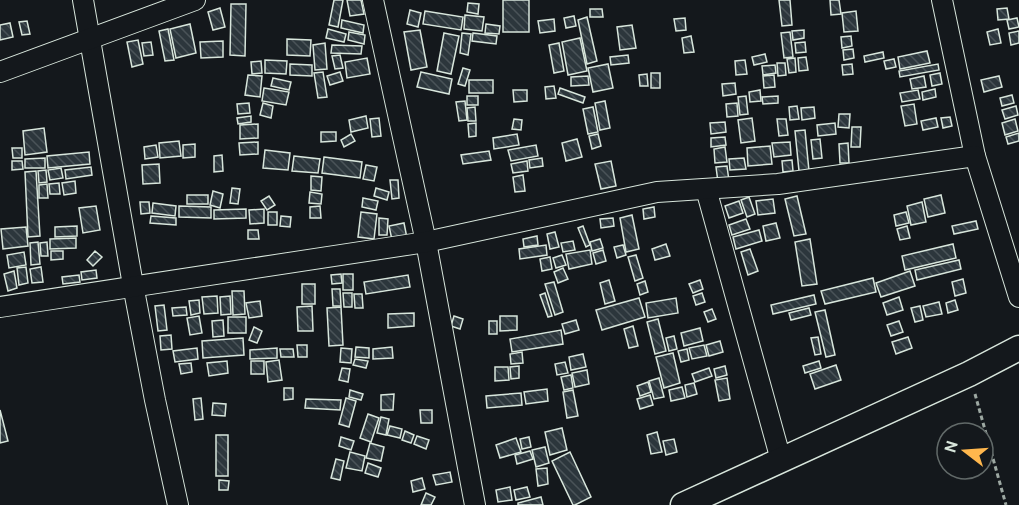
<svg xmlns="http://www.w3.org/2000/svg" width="1019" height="505" font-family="Cabin,sans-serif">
  <defs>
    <pattern id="building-back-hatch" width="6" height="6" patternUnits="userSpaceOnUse" patternTransform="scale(1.5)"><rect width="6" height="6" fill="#2c363c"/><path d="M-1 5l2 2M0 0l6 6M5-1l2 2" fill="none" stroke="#4a5358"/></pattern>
  </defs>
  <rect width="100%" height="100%" fill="#14181c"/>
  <!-- building -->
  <g fill="url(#building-back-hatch)" stroke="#d8e6dc" stroke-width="1.5">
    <path d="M334,0H343L338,27L329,25Z"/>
    <path d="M347,0H361L364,14L350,16Z"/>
    <rect x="503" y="0" width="26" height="32"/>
    <path d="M779,0H790L792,25L782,26Z"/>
    <path d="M830,0H839L841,14L831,15Z"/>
    <path d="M468,3L479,4L478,14L467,12Z"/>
    <path d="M231,4H246L245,56L230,55Z"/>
    <path d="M220,8L225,27L213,30L208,12Z"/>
    <path d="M1007,8L1009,19L998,20L997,9Z"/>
    <path d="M590,9H602L603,17H590Z"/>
    <path d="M410,10L421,13L418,27L407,24Z"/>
    <path d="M425,11L463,17L461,30L423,24Z"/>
    <path d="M856,11L858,31L844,32L842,13Z"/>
    <path d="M465,15L484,17L482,31L464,29Z"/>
    <path d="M574,16L576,26L566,28L564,18Z"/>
    <path d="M587,17L597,61L587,64L578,20Z"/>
    <path d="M685,18L686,30L676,31L674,19Z"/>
    <path d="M1017,18L1019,27L1009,29L1007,20Z"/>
    <path d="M554,19L555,31L540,33L538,21Z"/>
    <path d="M342,20L364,25L363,33L341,28Z"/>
    <path d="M27,21L30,34L22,35L19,22Z"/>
    <path d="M10,23L13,37L0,40V25Z"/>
    <path d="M190,24L196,53L176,58L170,29Z"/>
    <path d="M486,24L500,26L499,34L485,33Z"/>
    <path d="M632,25L636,48L620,50L617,27Z"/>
    <path d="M168,29L174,60L165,61L159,31Z"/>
    <path d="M328,29L346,34L344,42L326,38Z"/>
    <path d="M998,29L1001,43L990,45L987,32Z"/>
    <path d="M420,30L427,67L411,70L404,32Z"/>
    <path d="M804,30V38L793,40L792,31Z"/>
    <path d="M1019,31V43L1011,45L1009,33Z"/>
    <path d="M349,32L365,35L364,44L348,40Z"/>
    <path d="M790,32L793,57L784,58L781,33Z"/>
    <path d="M444,33L459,36L451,74L437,71Z"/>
    <path d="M462,33L471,34L468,55L460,53Z"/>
    <path d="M473,33L497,36L496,44L472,41Z"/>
    <path d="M691,36L694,52L684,53L682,38Z"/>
    <path d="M851,36L852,46L842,48L841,37Z"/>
    <path d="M580,38L587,71L568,75L562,42Z"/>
    <path d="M287,39L311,40L310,56L287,55Z"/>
    <path d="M138,40L143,64L132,67L127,42Z"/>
    <path d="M223,41V57L201,58L200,42Z"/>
    <path d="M151,42L153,55L144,56L142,43Z"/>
    <path d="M805,42L806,52L796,53L795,43Z"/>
    <path d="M325,43L327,69L315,70L313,45Z"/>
    <path d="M559,43L564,71L554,73L549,45Z"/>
    <path d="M332,45L362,46L361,54L331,53Z"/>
    <path d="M853,49L854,58L844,60L843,50Z"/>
    <path d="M927,51L930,63L900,69L898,57Z"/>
    <path d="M883,52L884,58L865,62L864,56Z"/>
    <path d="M765,54L767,62L754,65L752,57Z"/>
    <path d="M340,55L343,68L335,69L332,56Z"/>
    <path d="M628,55L629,63L611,65L610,57Z"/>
    <path d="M806,57L808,70L799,71L798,58Z"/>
    <path d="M367,58L370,74L347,78L345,62Z"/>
    <path d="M795,58L796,72L789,73L787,59Z"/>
    <path d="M894,59L896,67L886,69L884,61Z"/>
    <path d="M265,60L287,61L286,74L265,73Z"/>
    <path d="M745,60L747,74L736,75L735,61Z"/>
    <path d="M261,61L262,73L252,74L251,62Z"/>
    <path d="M777,63H785L786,75L778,76Z"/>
    <path d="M290,64L312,65V76L290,75Z"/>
    <path d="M608,64L613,88L593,92L588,68Z"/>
    <path d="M852,64L853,74L843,75L842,65Z"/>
    <path d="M938,64L939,70L900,77L899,71Z"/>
    <path d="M775,65L776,73L763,75L762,66Z"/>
    <path d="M463,68L470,70L465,86L458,84Z"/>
    <path d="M323,72L327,97L318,98L314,73Z"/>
    <path d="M340,72L343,81L330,85L327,76Z"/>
    <path d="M421,72L452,79L449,94L417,87Z"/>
    <rect x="651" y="73" width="9" height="15"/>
    <path d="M940,73L942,84L932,86L930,75Z"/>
    <path d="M647,74L648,86H640L639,75Z"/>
    <path d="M248,75L262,76L260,97L245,95Z"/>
    <path d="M774,75L775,87L764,88L763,76Z"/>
    <path d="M588,76L589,85L571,86V77Z"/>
    <path d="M924,76L926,87L912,89L910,79Z"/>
    <path d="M999,76L1002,87L984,92L981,80Z"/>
    <path d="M273,78L291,82L289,90L271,86Z"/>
    <rect x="469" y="80" width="24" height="13"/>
    <path d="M735,83L736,94L723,96L722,84Z"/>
    <path d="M554,86L556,98L546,99L545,87Z"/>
    <path d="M264,88L289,92L286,105L262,101Z"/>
    <path d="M560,88L585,97L583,103L558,94Z"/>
    <path d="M935,89L936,97L923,100L922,92Z"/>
    <path d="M513,90H527V101L514,102Z"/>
    <path d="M760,90L761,101L750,102L749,92Z"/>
    <path d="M918,90L920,99L902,102L900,93Z"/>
    <path d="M1012,95L1014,103L1002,106L1000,98Z"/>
    <rect x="467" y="96" width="11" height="9"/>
    <path d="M746,96L748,114L740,115L738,97Z"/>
    <path d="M778,96V103L763,104L762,97Z"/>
    <path d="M465,101L467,120L459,121L456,102Z"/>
    <path d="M605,101L610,128L600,130L595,103Z"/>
    <path d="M249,103L250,113L238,114L237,104Z"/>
    <path d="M263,103L273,106L271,118L260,115Z"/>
    <path d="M737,103L738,116L727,117L726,104Z"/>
    <path d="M914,104L917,124L905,126L901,106Z"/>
    <path d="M797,106L799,119L790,120L789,107Z"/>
    <path d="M1016,106L1018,115L1005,119L1002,110Z"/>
    <path d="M475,107L476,121H468L467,108Z"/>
    <path d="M593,107L598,132L588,134L583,109Z"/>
    <path d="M814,107L815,118L802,120L801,108Z"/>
    <path d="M839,114H850L849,128L838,127Z"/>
    <path d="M251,116V122L238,124L237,118Z"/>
    <path d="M366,116L368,128L351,132L349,120Z"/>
    <path d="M950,117L952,126L943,128L941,118Z"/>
    <path d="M379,118L381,136L372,137L370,119Z"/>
    <path d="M752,118L755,141L741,143L738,120Z"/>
    <path d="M936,118L938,127L923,130L921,121Z"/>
    <path d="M514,119L522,120L521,130L512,129Z"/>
    <path d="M777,119H786L788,135L779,136Z"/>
    <path d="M1015,119L1018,131L1005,135L1002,123Z"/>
    <path d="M725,122L726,132L711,134L710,123Z"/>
    <path d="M476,123V136L469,137L468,124Z"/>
    <path d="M835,123L836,134L818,136L817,125Z"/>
    <path d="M258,124V138L240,139V125Z"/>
    <path d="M852,127H861L860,147H851Z"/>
    <path d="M44,128L47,152L25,155L23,131Z"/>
    <path d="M805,130L809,171H799L795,131Z"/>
    <path d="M321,132H336V141L321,142Z"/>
    <path d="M1019,133V141L1008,144L1006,137Z"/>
    <path d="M351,134L355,141L344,147L341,140Z"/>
    <path d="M517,134L519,145L494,149L493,138Z"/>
    <path d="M598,134L601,146L592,149L589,136Z"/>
    <path d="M725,137L726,145L711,147V138Z"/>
    <path d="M577,139L582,157L566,161L562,143Z"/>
    <path d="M820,139L822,158L813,159L811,140Z"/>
    <path d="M179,141L181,156L160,158L159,143Z"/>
    <path d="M258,142V154L240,155L239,143Z"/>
    <path d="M790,142L791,155L774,157L772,143Z"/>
    <path d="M848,143L849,163H840L839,144Z"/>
    <path d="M195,144V157L183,158V145Z"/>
    <path d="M156,145L158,157L145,159L144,147Z"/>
    <path d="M536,145L538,156L511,161L508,150Z"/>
    <path d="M770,146L772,164L748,166L747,148Z"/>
    <path d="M725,147L727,162L715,163L714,149Z"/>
    <path d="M12,148H22V158H13Z"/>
    <path d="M265,150L290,153L288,170L263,168Z"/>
    <path d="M489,151L491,160L463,164L461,155Z"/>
    <path d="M89,152L90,164L48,168L47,156Z"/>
    <path d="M222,155L223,171L214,172V156Z"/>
    <path d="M294,156L320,159L318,173L292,171Z"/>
    <path d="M324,157L362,162L360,178L322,173Z"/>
    <path d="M45,158V168H25V159Z"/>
    <path d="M542,158L543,166L530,168L529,160Z"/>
    <path d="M744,158L746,169L730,170L729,159Z"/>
    <path d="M792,160L793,171L783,172L782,161Z"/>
    <path d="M12,161H22L23,169L12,170Z"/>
    <path d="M527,161L528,171L513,173L511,164Z"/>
    <path d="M611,161L616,186L601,189L595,164Z"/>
    <path d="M159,164L160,183L143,184L142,165Z"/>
    <path d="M366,165L377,167L374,181L363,179Z"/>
    <path d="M727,166L729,181L718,182L716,167Z"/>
    <path d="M91,167L92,175L66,179L65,170Z"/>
    <path d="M61,168L63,178L50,180L48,170Z"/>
    <path d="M46,170L47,182L39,183L38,171Z"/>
    <path d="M36,171L40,236L28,237L25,172Z"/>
    <path d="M523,175L525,191L515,192L513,177Z"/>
    <path d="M311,176L322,177L321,191L311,190Z"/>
    <path d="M390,180H398L399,198L392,199Z"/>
    <path d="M75,181L76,193L64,195L62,183Z"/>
    <path d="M59,183L60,194H50L49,184Z"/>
    <path d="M47,184L48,198H39V185Z"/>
    <path d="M232,188L240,189L238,204L230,203Z"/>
    <path d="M376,188L389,192L387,200L374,196Z"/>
    <path d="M213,191L223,194L220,208L210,205Z"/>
    <path d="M310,192L322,194L321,204L309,203Z"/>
    <rect x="187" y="195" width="21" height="9"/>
    <path d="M941,195L945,213L928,217L924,199Z"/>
    <path d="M269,196L275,205L267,210L261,201Z"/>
    <path d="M797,196L806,234L794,236L785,199Z"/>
    <path d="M749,197L755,214L747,217L741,200Z"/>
    <path d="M363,198L378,201L376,210L362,207Z"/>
    <path d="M773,199L775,213L758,215L756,201Z"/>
    <path d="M739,201L743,213L729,218L725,206Z"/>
    <path d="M140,202H149L150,213L141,214Z"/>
    <path d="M922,202L926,222L911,225L907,206Z"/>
    <path d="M153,203L176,206L175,216L152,213Z"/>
    <path d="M96,206L100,230L83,233L79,208Z"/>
    <path d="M179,206L211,207V218L179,217Z"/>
    <path d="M320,206L321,218H310V207Z"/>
    <path d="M654,207L655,217L644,219L643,209Z"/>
    <path d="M246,209V218L214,219V210Z"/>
    <path d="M264,209V223L250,224L249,210Z"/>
    <rect x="268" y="212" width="9" height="13"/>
    <path d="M361,212L377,214L374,239L358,237Z"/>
    <path d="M906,212L909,223L896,226L894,215Z"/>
    <path d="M632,215L639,249L626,252L620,218Z"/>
    <path d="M151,216L176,218V225L150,223Z"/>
    <path d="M281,216L291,217L290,227L280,226Z"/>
    <path d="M379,218L388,219L387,235H379Z"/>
    <path d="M613,218L614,226L601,228L600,219Z"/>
    <path d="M746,219L750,229L732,235L729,225Z"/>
    <path d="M976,221L978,229L954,234L952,226Z"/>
    <path d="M404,223L407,238L392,240L389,226Z"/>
    <path d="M776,223L780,238L766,241L763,226Z"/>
    <path d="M77,226V236L55,237V227Z"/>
    <path d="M583,226L590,245L586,247L578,228Z"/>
    <path d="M907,226L910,238L900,240L897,229Z"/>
    <path d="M26,227L28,246L3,249L1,229Z"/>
    <path d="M248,230H258L259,239H248Z"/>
    <path d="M759,230L762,241L736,249L733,237Z"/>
    <path d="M555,232L559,247L550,249L547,234Z"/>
    <path d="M537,236L538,245L524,247L523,239Z"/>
    <path d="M76,238V248L50,249V239Z"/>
    <path d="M600,239L603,248L592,251L590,242Z"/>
    <path d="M810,239L817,284L802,286L795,242Z"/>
    <path d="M573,241L575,250L563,252L561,243Z"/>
    <path d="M38,242L40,264L31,265L30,243Z"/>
    <path d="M47,242L48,256H41L40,243Z"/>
    <path d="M666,244L670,256L655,260L652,249Z"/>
    <path d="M953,244L956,258L905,270L902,256Z"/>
    <path d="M546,245L547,255L520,259L519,249Z"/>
    <path d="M623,245L626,255L617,258L614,247Z"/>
    <path d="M750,249L758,271L748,275L741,252Z"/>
    <path d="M590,250L592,264L569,269L566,254Z"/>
    <path d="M603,250L606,261L596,264L593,253Z"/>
    <path d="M51,251H63V259L51,260Z"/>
    <path d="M95,251L102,257L93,266L87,260Z"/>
    <path d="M24,252L26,265L9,268L7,255Z"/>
    <path d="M562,255L566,265L556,268L553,258Z"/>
    <path d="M636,255L643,278L635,281L628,257Z"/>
    <path d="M550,257L552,269L542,271L540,259Z"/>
    <path d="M959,260L961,269L917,280L915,270Z"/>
    <path d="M26,267L28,283L19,285L17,268Z"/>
    <path d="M41,267L43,282L32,283L30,269Z"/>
    <path d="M563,268L568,279L558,283L554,272Z"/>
    <path d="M96,270L97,278L82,280L81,272Z"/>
    <path d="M14,271L17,288L8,291L4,274Z"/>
    <path d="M910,271L915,286L881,297L876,283Z"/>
    <path d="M341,274L342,283L332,284L331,275Z"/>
    <rect x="343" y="274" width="10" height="16"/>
    <path d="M79,275L80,282L63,284L62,277Z"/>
    <path d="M408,275L410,287L366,294L364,282Z"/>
    <path d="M873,278L876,292L825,304L821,291Z"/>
    <path d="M963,279L966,293L955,296L952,282Z"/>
    <path d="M609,280L615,301L605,304L600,283Z"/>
    <path d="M700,280L703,289L693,293L689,284Z"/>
    <path d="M645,281L648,292L640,295L637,284Z"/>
    <path d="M554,282L563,312L555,315L545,284Z"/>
    <rect x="302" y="284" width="13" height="20"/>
    <path d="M332,289H340L341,306H333Z"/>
    <path d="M232,291H244L245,314L233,315Z"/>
    <path d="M343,293H352V307H344Z"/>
    <path d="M545,293L552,316L548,317L540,295Z"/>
    <path d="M702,293L705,302L696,305L693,296Z"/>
    <path d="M354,294H362L363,308H355Z"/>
    <path d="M814,295L816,304L773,314L771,305Z"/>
    <path d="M217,296L218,313L204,314L202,297Z"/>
    <path d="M230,296L231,314L221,315L220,297Z"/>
    <path d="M899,297L903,310L887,315L883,303Z"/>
    <path d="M639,298L645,317L602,330L596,310Z"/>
    <path d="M676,298L678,313L648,318L646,303Z"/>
    <path d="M199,300L200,313L191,315L189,301Z"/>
    <path d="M955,300L958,310L948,313L946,303Z"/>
    <path d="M260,301L262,316L249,318L246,303Z"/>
    <path d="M939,302L942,314L926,317L923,306Z"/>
    <path d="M164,305L167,330L158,331L155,306Z"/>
    <path d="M312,306L313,331H298L297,307Z"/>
    <path d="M920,306L923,320L915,322L911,308Z"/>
    <path d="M186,307L187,315L173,316L172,308Z"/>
    <path d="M341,307L343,345L329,346L327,308Z"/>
    <path d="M809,308L811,315L791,320L789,313Z"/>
    <path d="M712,309L716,319L708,322L704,312Z"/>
    <path d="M825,310L835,355L826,357L815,312Z"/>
    <path d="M414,313V326L388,328V314Z"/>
    <path d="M199,316L202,333L190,335L187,318Z"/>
    <path d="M454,316L463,319L460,329L451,326Z"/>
    <path d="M500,316H517V330L500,331Z"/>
    <rect x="228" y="317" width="18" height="16"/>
    <path d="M658,319L666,351L655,354L647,322Z"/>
    <path d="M223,320L224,336L213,337L212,321Z"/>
    <path d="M576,320L579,330L565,334L562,324Z"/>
    <rect x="489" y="321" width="8" height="13"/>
    <path d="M899,321L903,332L891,336L887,325Z"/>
    <path d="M633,326L638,346L629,348L624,329Z"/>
    <path d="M254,327L262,331L257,343L249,340Z"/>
    <path d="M700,328L703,341L684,346L681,333Z"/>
    <path d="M561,330L563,344L512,352L510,339Z"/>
    <path d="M171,335L172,349L161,350L160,336Z"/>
    <path d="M674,336L677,349L669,351L666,338Z"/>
    <path d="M818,337L821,354L815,355L811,338Z"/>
    <path d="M908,337L912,348L896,354L892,342Z"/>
    <path d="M243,338L244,355L203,358L202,341Z"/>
    <path d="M720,341L723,352L709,356L706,345Z"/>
    <path d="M297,345H307V357H298Z"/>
    <path d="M704,345L707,356L692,359L689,348Z"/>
    <path d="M356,347L369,348V358L355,357Z"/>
    <path d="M392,347L393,358L373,359V349Z"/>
    <path d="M197,348L198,359L175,362L173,351Z"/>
    <path d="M277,348V358L250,359V350Z"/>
    <path d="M341,348L352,349L351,363L340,362Z"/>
    <path d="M280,349H293L294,357H281Z"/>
    <path d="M687,349L689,360L681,362L678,351Z"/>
    <path d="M522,352L523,363L511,364L510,354Z"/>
    <path d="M673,353L680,383L664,388L656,357Z"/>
    <path d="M583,354L586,367L571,370L569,357Z"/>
    <path d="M355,359L368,361L366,368L353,365Z"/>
    <path d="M279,360L282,380L268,382L266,362Z"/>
    <path d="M227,361L228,373L209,376L207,363Z"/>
    <rect x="251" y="361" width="13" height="13"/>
    <path d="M819,361L821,368L805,373L803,366Z"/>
    <path d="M565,362L568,373L557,375L555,364Z"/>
    <path d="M191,363L192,372L181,374L179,364Z"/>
    <path d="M836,365L841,380L815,389L810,374Z"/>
    <path d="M519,366V378L511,379L510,367Z"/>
    <path d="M725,366L727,375L716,378L714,369Z"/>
    <path d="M495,367H508L509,380L495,381Z"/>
    <path d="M342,368L350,369L348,382L339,380Z"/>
    <path d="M709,368L712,376L695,382L692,374Z"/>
    <path d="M587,370L589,384L575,387L572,373Z"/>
    <path d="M571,375L573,388L564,390L561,377Z"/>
    <path d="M659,378L664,397L654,399L649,381Z"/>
    <path d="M727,378L730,399L719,401L715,380Z"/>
    <path d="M648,382L651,392L640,396L637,386Z"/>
    <path d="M694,383L697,394L687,397L685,385Z"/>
    <path d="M682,387L685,398L671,401L669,390Z"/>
    <path d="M284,388H293V399L284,400Z"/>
    <path d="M547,389L548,401L526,404L524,392Z"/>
    <path d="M350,390L363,394L361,400L349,397Z"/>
    <path d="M573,390L578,416L567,418L563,392Z"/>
    <path d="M521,393L522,405L487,408L486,396Z"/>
    <path d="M394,394L393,410H381V395Z"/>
    <path d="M650,395L653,405L640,409L637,399Z"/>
    <path d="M201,398L203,419L195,420L193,399Z"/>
    <path d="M346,398L356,401L349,427L339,424Z"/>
    <path d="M306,399L341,400L340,410L305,408Z"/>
    <path d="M213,403L226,404L225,416L212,415Z"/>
    <path d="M0,410L8,441L0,443Z"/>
    <path d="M420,410H432V423H421Z"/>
    <path d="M368,414L379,418L371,442L360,438Z"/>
    <path d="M381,417L389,419L386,435L377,433Z"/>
    <path d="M390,426L402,429L400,438L387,435Z"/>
    <path d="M562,428L567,450L550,455L545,432Z"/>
    <path d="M405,431L414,435L411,443L402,440Z"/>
    <path d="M657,432L662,452L651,454L647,435Z"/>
    <rect x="216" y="435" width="12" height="41"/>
    <path d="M417,436L429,440L426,449L414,444Z"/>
    <path d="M341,437L354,441L351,450L339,446Z"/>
    <path d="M529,437L531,447L522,449L520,439Z"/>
    <path d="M516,438L521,452L500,458L496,445Z"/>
    <path d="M674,439L677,452L666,455L663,441Z"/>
    <path d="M370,443L384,447L381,461L366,458Z"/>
    <path d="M545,447L549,463L536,467L532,450Z"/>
    <path d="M530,451L533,459L517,464L515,455Z"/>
    <path d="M350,452L365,456L362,471L346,468Z"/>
    <path d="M570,452L591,497L575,505H573L552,461Z"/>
    <path d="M336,459L344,461L340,480L331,478Z"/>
    <path d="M368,463L381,468L378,477L365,473Z"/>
    <path d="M547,468L548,484L538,486L536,469Z"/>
    <path d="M450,472L452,482L436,485L433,475Z"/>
    <path d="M422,478L425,489L413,492L411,481Z"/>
    <path d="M219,480L229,481L228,490H219Z"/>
    <path d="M510,487L512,500L498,502L496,490Z"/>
    <path d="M527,487L530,497L516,500L514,490Z"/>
    <path d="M426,493L435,497L431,505H421Z"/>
    <path d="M541,497L543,505H518V503Z"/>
  </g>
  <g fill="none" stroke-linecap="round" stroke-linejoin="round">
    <!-- minor casing -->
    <g stroke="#d8e6dc" stroke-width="22">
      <g id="minor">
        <path d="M83,0L133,285L155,400L178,505"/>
        <path d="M373,0L426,242L475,505"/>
        <path d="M942,0L975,156"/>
        <path d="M0,72L195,0"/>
        <path d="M706,189L781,460"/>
        <path d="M0,307L426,242L657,192L778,184L975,156L1019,297"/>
      </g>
    </g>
    <!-- major casing -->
    <g stroke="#d8e6dc" stroke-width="27">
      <path id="major" d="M683,505L969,374L1019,348"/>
    </g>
    <!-- path -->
    <path stroke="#9da8a2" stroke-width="3" stroke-dasharray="4.5 3" stroke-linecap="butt" d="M975,394L1006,505"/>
    <!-- minor -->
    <use href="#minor" stroke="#14181c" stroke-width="20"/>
    <!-- major -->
    <use href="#major" stroke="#14181c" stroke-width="24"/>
  </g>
  <!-- north arrow -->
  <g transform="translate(965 451) rotate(287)"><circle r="28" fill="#14181c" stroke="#626a69" stroke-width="1.5"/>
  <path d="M0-4.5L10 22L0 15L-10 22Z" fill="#ffb74d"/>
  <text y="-9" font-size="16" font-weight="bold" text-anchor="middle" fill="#d8e6dc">N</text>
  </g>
</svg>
